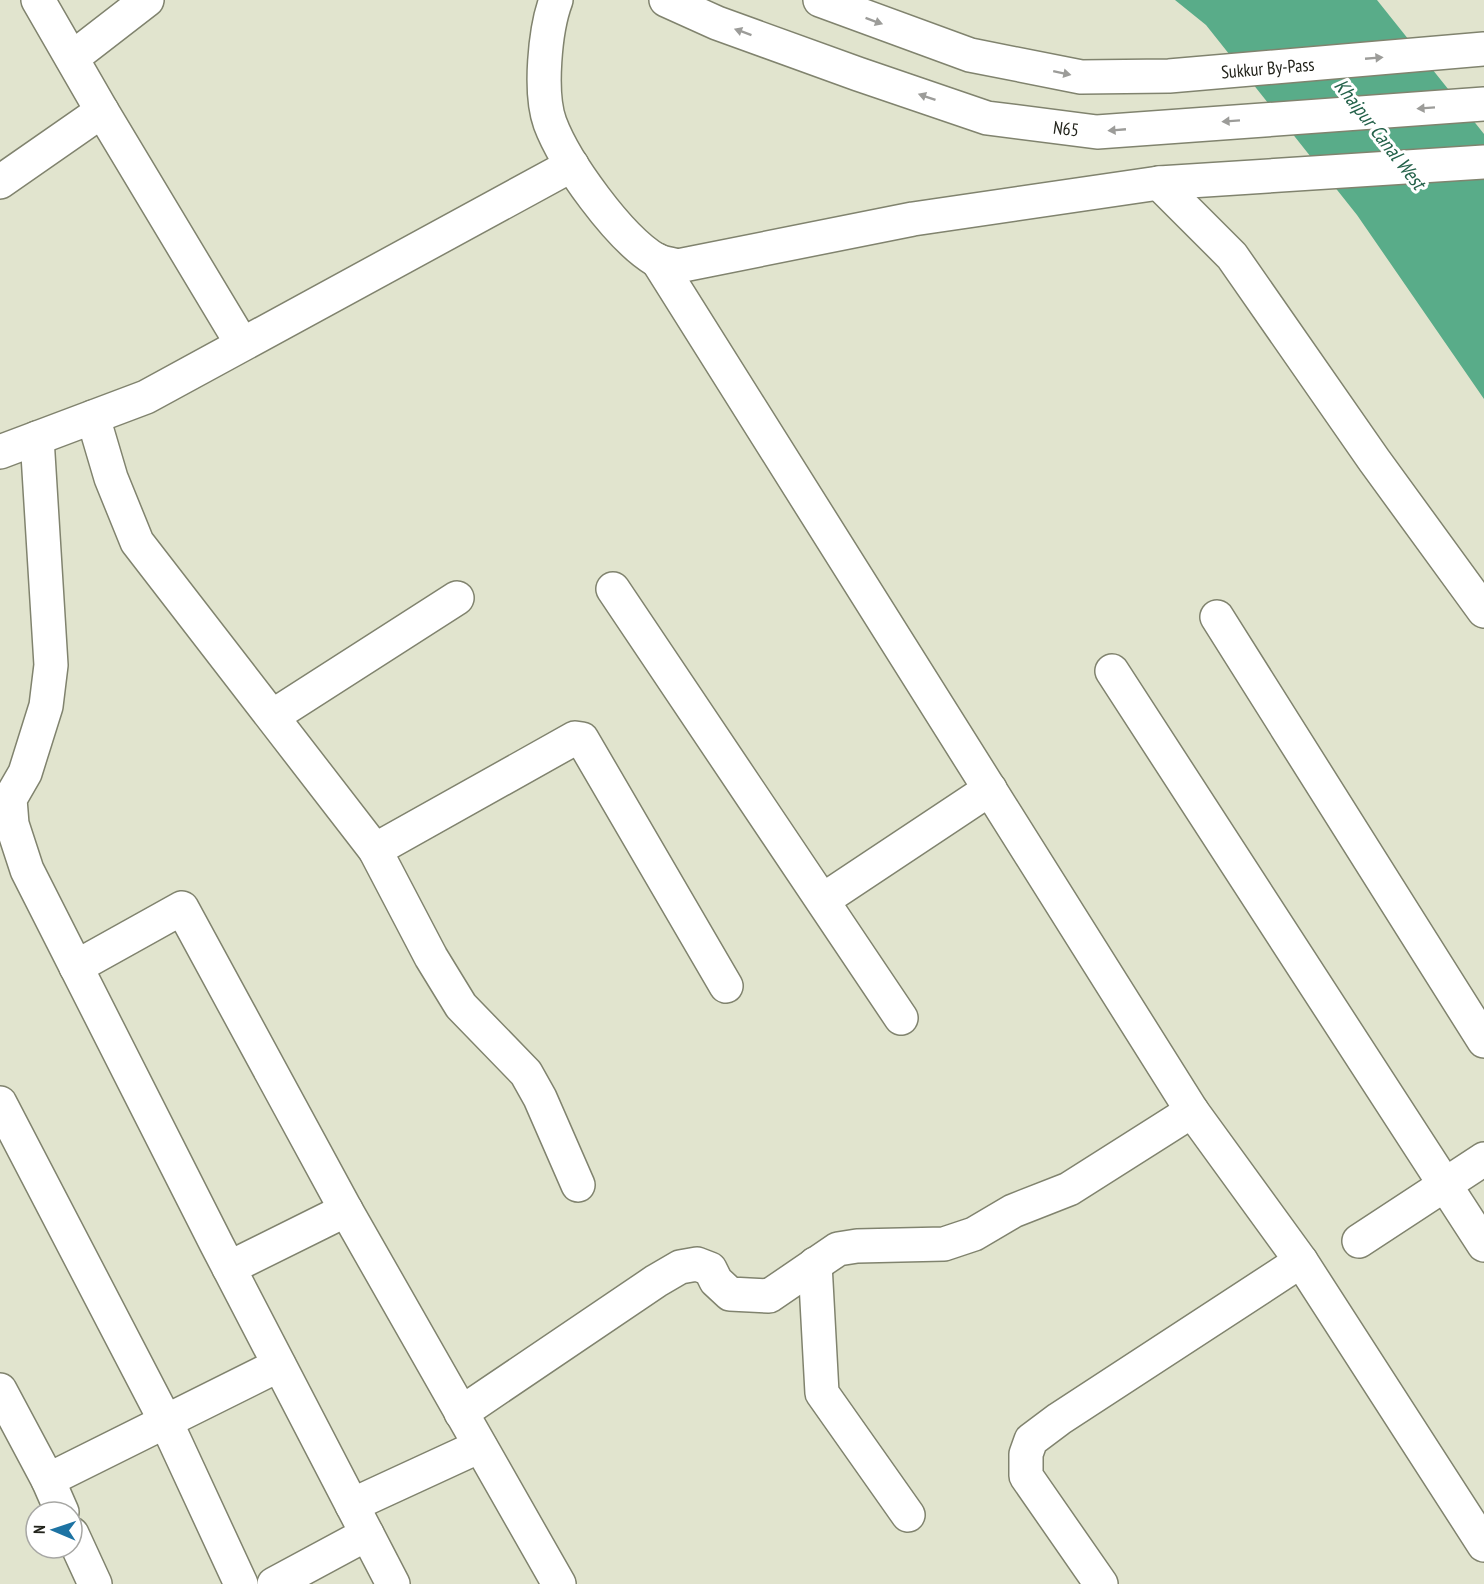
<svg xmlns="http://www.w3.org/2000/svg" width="1484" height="1584" font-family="'PT Sans Narrow',sans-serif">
  <rect width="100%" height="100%" fill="#e1e4ce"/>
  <!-- water -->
  <path fill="#59ac89" d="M1175,0H1377L1484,134V399L1357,215L1206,25Z"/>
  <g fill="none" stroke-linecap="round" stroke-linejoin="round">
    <!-- street casing -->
    <g stroke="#80836e" stroke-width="36">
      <g id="street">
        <path d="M38,0L102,111L242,344"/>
        <path d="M72,58L147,0"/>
        <path d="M0,182L102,111"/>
        <path d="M1159,183L1232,256L1374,460L1484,611"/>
        <path d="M657,260L1192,1111L1301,1261L1484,1545"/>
        <path d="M93,417L111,478L137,542L375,850L431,957L461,1006L526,1073L540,1098L578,1185"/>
        <path d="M37,438L51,665L46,706L25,773L10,799L12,824L27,870L217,1245L393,1584"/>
        <path d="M0,452L146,397L572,165"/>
        <path d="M613,589L901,1018"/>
        <path d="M1217,617L1484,1041"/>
        <path d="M1112,671L1484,1245"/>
        <path d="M273,716L457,598"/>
        <path d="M375,850L575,738L582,739L726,986"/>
        <path d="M823,900L990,789"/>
        <path d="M76,967L182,908L346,1210L559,1584"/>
        <path d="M0,1103L166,1422L241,1584"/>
        <path d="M1359,1241L1484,1159"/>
        <path d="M815,1264L822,1393L908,1515"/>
        <path d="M229,1268L346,1210"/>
        <path d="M0,1390L48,1480L279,1365"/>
        <path d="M461,1413L656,1281L680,1267L697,1264L710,1269L716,1281L730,1294L769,1296L838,1249L857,1246L944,1244L974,1234L1013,1211L1069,1189L1192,1111"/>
        <path d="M48,1480L62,1512"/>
        <path d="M352,1505L480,1446"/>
        <path d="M72,1534L95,1584"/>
        <path d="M274,1584L367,1534"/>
        <path d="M1101,1584L1026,1476V1454L1031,1440L1059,1419L1301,1261"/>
      </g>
    </g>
    <!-- primary casing -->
    <g stroke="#80836e" stroke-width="36">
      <path id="primary" d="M556,0C545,29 539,93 550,123C565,163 619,238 656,260C662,263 671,264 678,266L913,219L1159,183L1484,162"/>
    </g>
    <!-- highway casing -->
    <g stroke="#80836e" stroke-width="36">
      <g id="highway">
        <path id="s1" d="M666,0L717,23L858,74L987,118L1097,132L1484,104"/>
        <path id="s2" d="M820,0L970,55L1081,77L1169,76L1484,49"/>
      </g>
    </g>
    <!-- street -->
    <use href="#street" stroke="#fff" stroke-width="33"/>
    <!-- primary -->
    <use href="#primary" stroke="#fff" stroke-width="33"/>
    <!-- highway -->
    <use href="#highway" stroke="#fff" stroke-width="33"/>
  </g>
  <!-- one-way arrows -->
  <defs><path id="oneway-solid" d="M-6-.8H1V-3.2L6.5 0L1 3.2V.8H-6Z" transform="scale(1.5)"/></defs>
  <g fill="#9c9c99">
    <use href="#oneway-solid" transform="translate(874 21) rotate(20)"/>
    <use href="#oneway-solid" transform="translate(743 32) rotate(-160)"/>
    <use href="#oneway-solid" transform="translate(1374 58) rotate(-5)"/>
    <use href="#oneway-solid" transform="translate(1062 73) rotate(12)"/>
    <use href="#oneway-solid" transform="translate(927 97) rotate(-161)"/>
    <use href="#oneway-solid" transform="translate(1426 108) rotate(176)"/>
    <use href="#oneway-solid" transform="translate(1231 121) rotate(176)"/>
    <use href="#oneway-solid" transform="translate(1117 130) rotate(175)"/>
  </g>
  <g text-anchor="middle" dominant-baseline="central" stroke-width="6" stroke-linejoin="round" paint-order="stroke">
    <!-- street labels -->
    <g font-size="18" fill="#23241c" stroke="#fff">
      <text stroke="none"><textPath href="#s2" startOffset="460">Sukkur By-Pass</textPath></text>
      <text stroke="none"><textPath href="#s1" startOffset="422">N65</textPath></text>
    </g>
    <!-- water labels -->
    <g font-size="20" font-style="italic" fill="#236149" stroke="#fff">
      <text transform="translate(1380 134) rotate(52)">Khaipur Canal West</text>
    </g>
  </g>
  <!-- north arrow -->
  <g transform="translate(54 1530) rotate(272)"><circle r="28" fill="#ffffff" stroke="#a7a7a4" stroke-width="1.5"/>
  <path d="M0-4.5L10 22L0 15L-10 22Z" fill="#1d73a3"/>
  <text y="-9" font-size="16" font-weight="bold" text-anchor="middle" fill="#23241c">N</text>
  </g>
</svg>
